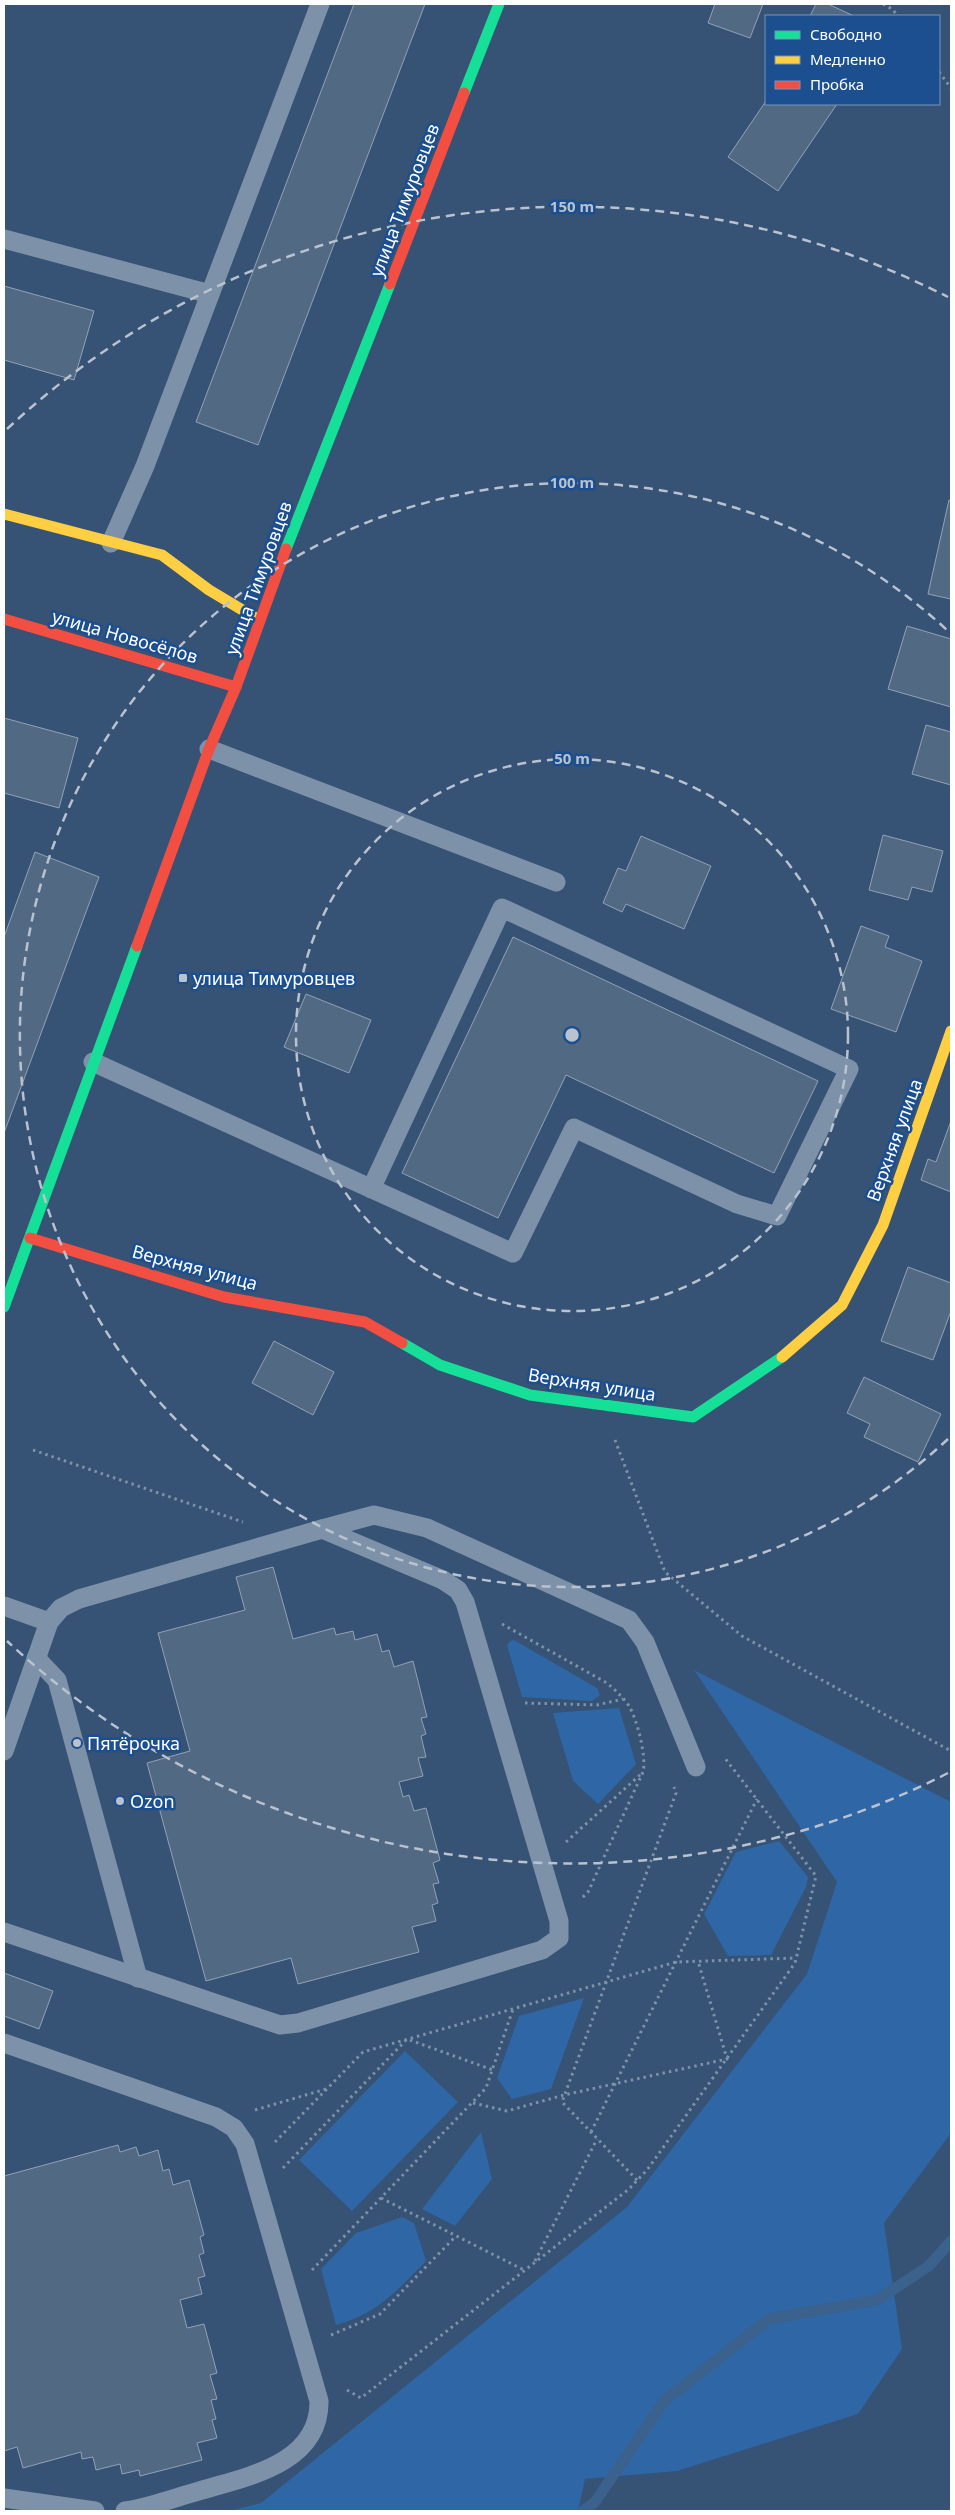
<svg xmlns="http://www.w3.org/2000/svg" width="955" height="2515" font-family="'Noto Sans',sans-serif">
  <rect width="100%" height="100%" fill="#365274"/>
  <!-- green -->
  <g fill="#2f66a5">
    <path d="M514,1640L597,1688L600,1695L592,1701L522,1697L507,1645L510,1641Z"/>
    <path d="M694,1670L951,1802V2133L884,2223L902,2349L858,2414L677,2471L585,2479L578,2511H230L261,2503L627,2207L807,1974L837,1882Z"/>
    <path d="M619,1708L636,1764L598,1804L573,1781L553,1713Z"/>
    <path d="M779,1841L808,1877L806,1887L771,1955L728,1956L704,1914L736,1852Z"/>
    <path d="M584,1998L551,2089L512,2099L497,2078L519,2016Z"/>
    <path d="M405,2051L458,2102L352,2211L299,2160Z"/>
    <path d="M481,2132L492,2179L455,2226L422,2209Z"/>
    <path d="M402,2217L414,2223L426,2261C396,2291 379,2313 336,2325L321,2269L356,2233Z"/>
  </g>
  <g fill="none" stroke-linecap="round" stroke-linejoin="round">
    <!-- stream -->
    <path stroke="#3b618d" stroke-width="11" d="M583,2511L595,2502L664,2401L769,2319L877,2300L929,2266L951,2241"/>
  </g>
  <!-- building -->
  <g fill="#526984" stroke="#92a2b6">
    <path d="M354,4H425L258,445L196,422Z"/>
    <path d="M715,4H763L750,38L708,23Z"/>
    <path d="M816,4H828L854,16H810Z"/>
    <path d="M766,101V104H837L778,191L728,157Z"/>
    <path d="M4,286L94,311L74,380L4,360Z"/>
    <path d="M949,500L951,501V599L928,594Z"/>
    <path d="M907,626L951,639V707L888,689Z"/>
    <path d="M4,718L78,738L59,808L4,793Z"/>
    <path d="M926,725L951,732V785L912,774Z"/>
    <path d="M883,835L943,851L932,892L912,887L908,900L869,890Z"/>
    <path d="M641,836L711,866L684,929L626,904L622,912L603,903L618,868L626,871Z"/>
    <path d="M35,852L99,877L4,1133V937Z"/>
    <path d="M861,926L889,936L885,947L922,961L896,1032L831,1009Z"/>
    <path d="M513,937L818,1081L774,1173L566,1075L498,1218L402,1173Z"/>
    <path d="M306,994L371,1020L349,1073L284,1047Z"/>
    <path d="M951,1121V1192L921,1180L928,1159L936,1162Z"/>
    <path d="M908,1267L951,1283V1311L933,1360L881,1341Z"/>
    <path d="M274,1341L334,1372L313,1415L252,1383Z"/>
    <path d="M864,1377L941,1414L918,1462L864,1437L870,1424L847,1413Z"/>
    <path d="M273,1567L293,1639L334,1628L336,1635L353,1631L355,1640L377,1634L382,1652L389,1650L394,1667L413,1661L427,1717L421,1718L426,1734L421,1736L426,1757L418,1758L423,1776L399,1782L403,1797L409,1795L414,1811L426,1808L440,1860L433,1863L439,1883L433,1884L438,1903L432,1905L436,1921L412,1927L419,1952L298,1984L291,1958L206,1981L147,1763L190,1751L158,1633L245,1610L236,1577Z"/>
    <path d="M4,1973L53,1991L39,2029L4,2016Z"/>
    <path d="M118,2145L120,2152L136,2147L139,2156L158,2150L163,2171L169,2169L173,2185L189,2180L204,2235L200,2237L204,2253L199,2255L205,2276L198,2278L202,2294L180,2300L187,2328L204,2324L217,2373L210,2375L217,2399L211,2400L216,2419L212,2420L217,2438L197,2443L202,2460L140,2476L139,2470L122,2474L120,2464L96,2470L93,2457L82,2459L81,2452L23,2468L17,2447L4,2451V2176Z"/>
  </g>
  <g fill="none" stroke-linecap="round" stroke-linejoin="round">
    <!-- path -->
    <g stroke="#7d92a8" stroke-width="3" stroke-dasharray="2.5 4" stroke-linecap="butt">
      <path d="M883,4L892,9L898,16"/>
      <path d="M939,72L951,88"/>
      <path d="M615,1440L665,1572L742,1636L951,1751"/>
      <path d="M33,1450L243,1522"/>
      <path d="M502,1624L607,1683C615,1690 623,1697 629,1706C637,1719 647,1758 643,1772L588,1892L582,1898"/>
      <path d="M525,1703L597,1705L623,1699"/>
      <path d="M566,1842L641,1774"/>
      <path d="M473,2103L507,2111L564,2095L727,2059L698,1961"/>
      <path d="M255,2110L326,2089"/>
      <path d="M591,2132L757,1799"/>
      <path d="M275,2142L363,2052L676,1962L796,1958"/>
      <path d="M283,2168L407,2039L493,2070"/>
      <path d="M637,2180L562,2102L676,1793L674,1787"/>
      <path d="M381,2198L524,2270"/>
      <path d="M535,2261L597,2139"/>
      <path d="M312,2270L486,2088L513,2009"/>
      <path d="M331,2335L380,2314L456,2236"/>
      <path d="M347,2390L361,2398L629,2189L647,2170L795,1963L816,1876L724,1757"/>
    </g>
    <!-- lane -->
    <g stroke="#7d92a8" stroke-width="19">
      <path d="M4,239L210,294"/>
      <path d="M111,543L145,466L320,4"/>
      <path d="M209,749L556,882"/>
      <path d="M93,1062L513,1253L574,1128L737,1204L777,1216L849,1069L502,908L371,1189"/>
      <path d="M322,1529L374,1515L427,1528L629,1620L645,1642L696,1767"/>
      <path d="M4,1606L49,1622"/>
      <path d="M36,1658L57,1680L138,1978"/>
      <path d="M4,1751L49,1622L61,1608L79,1599L322,1529L443,1580L458,1590L465,1602L559,1921V1938L542,1950L298,2023L280,2025L4,1932"/>
      <path d="M4,2043L216,2117L234,2128L245,2144L319,2401C320,2464 246,2477 199,2491C174,2498 150,2507 125,2511"/>
      <path d="M4,2498L95,2511"/>
    </g>
    <!-- fast -->
    <g stroke="#16e098" stroke-width="11">
      <path d="M464,93L499,4"/>
      <path d="M286,549L390,284"/>
      <path d="M4,1307L137,946"/>
      <path d="M402,1343L440,1365L530,1395L693,1417L782,1357"/>
    </g>
    <!-- slow -->
    <g stroke="#ffcf43" stroke-width="11">
      <path d="M4,514L162,555L209,590L259,620"/>
      <path d="M782,1357L842,1305L883,1225L951,1031"/>
    </g>
    <!-- jam -->
    <g stroke="#f24e42" stroke-width="11">
      <path d="M390,284L464,93"/>
      <path d="M4,619L236,687"/>
      <path d="M137,946L209,749L236,687L286,549"/>
      <path d="M30,1238L224,1297L365,1322L402,1343"/>
    </g>
  </g>
  <!-- distance rings -->
  <g fill="none" stroke="#b9c2ce" stroke-width="2.5" stroke-dasharray="9 6">
    <circle cx="572" cy="1035" r="276"/>
    <path d="M948 1439A552 552 0 1 1 948 631"/>
    <path d="M948 1773A828 828 0 0 1 7 1641M7 429A828 828 0 0 1 948 297"/>
  </g>
  <!-- markers -->
  <g fill="#b9c2ce" stroke="#1b4f8f" stroke-width="2">
    <rect x="178" y="973" width="10" height="10" rx="2.5"/>
    <circle cx="77" cy="1743" r="5"/>
    <circle cx="120" cy="1801" r="5"/>
  </g>
  <g text-anchor="middle" dominant-baseline="central" stroke-width="5" stroke-linejoin="round" paint-order="stroke">
    <!-- street labels -->
    <g font-size="18" fill="#fff" stroke="#1b4f8f">
      <text transform="translate(404 200) rotate(-69)">улица Тимуровцев</text>
      <text transform="translate(258 578) rotate(-70)">улица Тимуровцев</text>
      <text transform="translate(125 636) rotate(16)">улица Новосёлов</text>
      <text transform="translate(894 1140) rotate(-70)">Верхняя улица</text>
      <text transform="translate(195 1267) rotate(15)">Верхняя улица</text>
      <text transform="translate(592 1384) rotate(9)">Верхняя улица</text>
    </g>
    <!-- poi labels -->
    <g font-size="18" fill="#fff" stroke="#1b4f8f" text-anchor="start">
      <text x="193" y="978">улица Тимуровцев</text>
      <text x="87" y="1743">Пятёрочка</text>
      <text x="130" y="1801">Ozon</text>
    </g>
  </g>
  <circle cx="572" cy="1035" r="8" fill="#b9c2ce" stroke="#1b4f8f" stroke-width="2.5"/>
  <g font-size="15" text-anchor="middle" font-weight="bold" fill="#b9c2ce" stroke="#1b4f8f" stroke-width="5" stroke-linejoin="round" paint-order="stroke">
    <text x="572" y="212">150 m</text>
    <text x="572" y="488">100 m</text>
    <text x="572" y="764">50 m</text>
  </g>
  <!-- border -->
  <rect width="955" height="2515" fill="none" stroke="#ffffff" stroke-width="10"/>
  <!-- legend -->
  <rect x="765" y="15" width="175" height="90" fill="#1b4f8f" stroke="#7695bc"/>
  <rect x="775" y="31" width="25" height="8" fill="#16e098" stroke="#7695bc"/>
  <text x="810" y="40" font-size="15" fill="#ffffff">Свободно</text>
  <rect x="775" y="56" width="25" height="8" fill="#ffcf43" stroke="#7695bc"/>
  <text x="810" y="65" font-size="15" fill="#ffffff">Медленно</text>
  <rect x="775" y="81" width="25" height="8" fill="#f24e42" stroke="#7695bc"/>
  <text x="810" y="90" font-size="15" fill="#ffffff">Пробка</text>
</svg>
